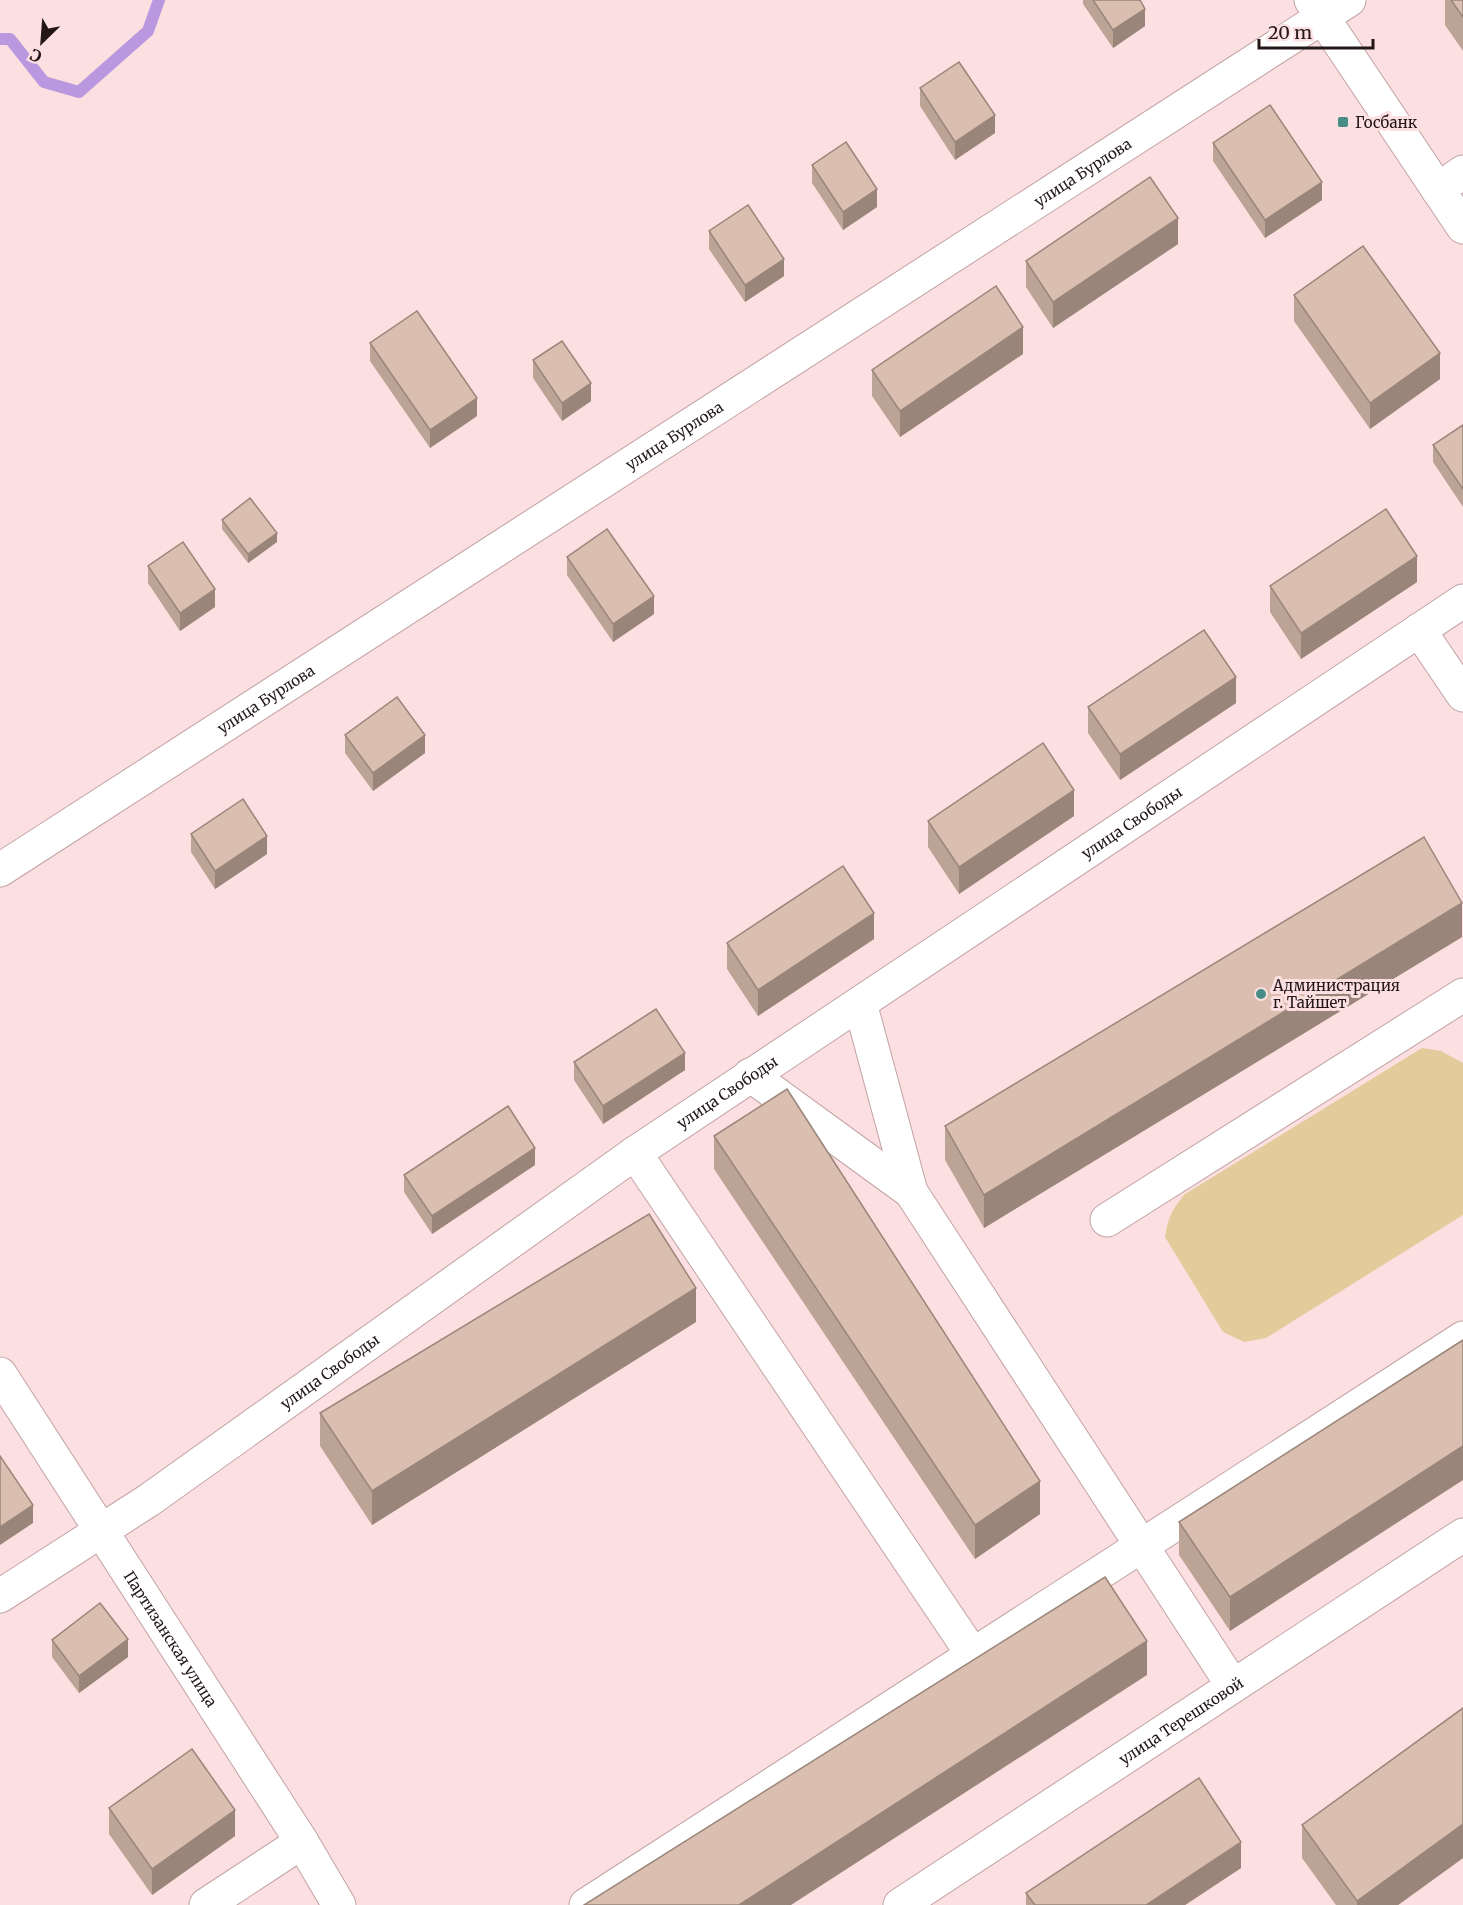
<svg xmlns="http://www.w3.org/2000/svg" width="1463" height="1905" font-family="Merriweather,serif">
  <rect width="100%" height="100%" fill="#fce0e1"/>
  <!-- green -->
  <path fill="#e4cb9c" d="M1422,1048L1441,1051L1463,1063V1215L1266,1338L1244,1342L1223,1332L1165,1237C1168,1218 1172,1209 1185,1194Z"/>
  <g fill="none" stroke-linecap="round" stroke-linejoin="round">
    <!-- stream -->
    <path stroke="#ba98df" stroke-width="12" d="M0,39H10L44,82L79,92L148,31L159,0"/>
    <!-- minor casing -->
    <g stroke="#c2a2a3" stroke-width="35">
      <g id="minor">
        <path d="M1311,0L1463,227"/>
        <path d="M1438,190L1463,172"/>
        <path d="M1419,630L1463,695"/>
        <path id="s1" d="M0,870L1349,0"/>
        <path d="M860,1003L911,1192"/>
        <path d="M750,1075L911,1192L1233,1686"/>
        <path d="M635,1153L973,1655"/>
        <path d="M1107,1220L1463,995"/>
        <path id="s2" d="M0,1374L302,1842L339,1905"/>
        <path id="s3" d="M0,1596L149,1500L635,1153L1463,601"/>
        <path d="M206,1905L302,1842"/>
        <path d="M586,1905L1463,1338"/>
        <path id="s4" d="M900,1905L1463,1535"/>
      </g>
    </g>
    <!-- minor -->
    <use href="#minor" stroke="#fff" stroke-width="33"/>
  </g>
  <!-- wall -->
  <g fill="#bba396">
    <path d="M1083,0H1140L1145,26L1113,48L1083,4Z"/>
    <path d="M1445,0H1463V51L1445,25Z"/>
    <path d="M920,88L995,133L955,160L920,106Z"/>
    <path d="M1213,143L1322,200L1265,238L1213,161Z"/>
    <path d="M812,165L877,207L843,230L812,183Z"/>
    <path d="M709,231L784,276L745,302L709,249Z"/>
    <path d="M1178,244L1053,328L1026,287V261Z"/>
    <path d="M1294,295L1440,379L1370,429L1294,321Z"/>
    <path d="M370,343L477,416L430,448L370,361Z"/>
    <path d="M1023,354L900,437L872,396V370Z"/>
    <path d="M533,360L591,401L562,421L533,378Z"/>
    <path d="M1463,425V507L1433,462V445Z"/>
    <path d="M222,520L277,542L248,563L222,529Z"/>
    <path d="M567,557L654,614L613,642L567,575Z"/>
    <path d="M148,566L215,607L180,631L148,583Z"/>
    <path d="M1417,582L1301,659L1270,612V586Z"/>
    <path d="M1236,703L1120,780L1088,733V707Z"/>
    <path d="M345,735L425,753L373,791L345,753Z"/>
    <path d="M1074,816L959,894L928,847V821Z"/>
    <path d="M191,834L267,854L215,889L191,852Z"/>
    <path d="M1462,937L984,1228L945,1160V1126Z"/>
    <path d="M874,939L758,1016L727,969V943Z"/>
    <path d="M574,1062L685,1070L603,1124L574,1080Z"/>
    <path d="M714,1136L1040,1514L975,1559L714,1169Z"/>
    <path d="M535,1165L432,1234L404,1192V1175Z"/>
    <path d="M696,1322L372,1525L320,1446V1413Z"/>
    <path d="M1463,1340L1230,1631L1179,1555V1522Z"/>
    <path d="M52,1640L128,1657L79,1693L52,1657Z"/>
    <path d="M109,1808L235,1836L152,1895L109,1834Z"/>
    <path d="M1302,1825L1463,1858L1398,1905H1336L1302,1858Z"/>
    <path d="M1241,1868L1185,1905H1026V1893Z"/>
  </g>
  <!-- shaded-wall -->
  <g fill="#99857a">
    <path d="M1145,9V26L1113,48V30Z"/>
    <path d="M995,115V133L955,160V142Z"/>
    <path d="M1322,182V200L1265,238V220Z"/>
    <path d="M877,189V207L843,230V212Z"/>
    <path d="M1178,218V244L1053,328V302Z"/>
    <path d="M784,259V276L745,302V285Z"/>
    <path d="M1023,327V354L900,437V411Z"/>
    <path d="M1440,353V379L1370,429V403Z"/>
    <path d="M591,383V401L562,421V403Z"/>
    <path d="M477,398V416L430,448V430Z"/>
    <path d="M277,533V542L248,563V554Z"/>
    <path d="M1417,556V582L1301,659V633Z"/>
    <path d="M215,589V607L180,631V613Z"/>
    <path d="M654,596V614L613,642V624Z"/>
    <path d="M1236,677V703L1120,780V754Z"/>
    <path d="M425,735V753L373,791V773Z"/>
    <path d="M1074,790V816L959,894V867Z"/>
    <path d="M267,836V854L215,889V871Z"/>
    <path d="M1462,903V937L984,1228V1195Z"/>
    <path d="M874,913V939L758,1016V990Z"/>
    <path d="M685,1053V1070L603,1124V1106Z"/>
    <path d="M535,1148V1165L432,1234V1216Z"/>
    <path d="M696,1288V1322L372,1525V1491Z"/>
    <path d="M1463,1446V1480L1230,1631V1597Z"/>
    <path d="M1040,1481V1514L975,1559V1525Z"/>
    <path d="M33,1505V1523L0,1545V1527Z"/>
    <path d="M128,1639V1657L79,1693V1676Z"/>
    <path d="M1147,1641V1675L791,1905H739Z"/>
    <path d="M235,1810V1836L152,1895V1869Z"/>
    <path d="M1463,1824V1858L1398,1905H1357V1901Z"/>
    <path d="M1241,1842V1868L1185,1905H1146Z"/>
  </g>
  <!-- building -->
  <g fill="#dabeaf" stroke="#99857a" stroke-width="1.5">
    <path d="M1093,0H1140L1145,9L1113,30Z"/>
    <path d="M1451,0H1463V17Z"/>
    <path d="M959,62L995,115L955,142L920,88Z"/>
    <path d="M1270,105L1322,182L1265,220L1213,143Z"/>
    <path d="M846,142L877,189L843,212L812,165Z"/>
    <path d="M1150,177L1178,218L1053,302L1026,261Z"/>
    <path d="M748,205L784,259L745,285L709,231Z"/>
    <path d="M1363,246L1440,353L1370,403L1294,295Z"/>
    <path d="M996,286L1023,327L900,411L872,370Z"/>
    <path d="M417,311L477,398L430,430L370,343Z"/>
    <path d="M562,341L591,383L562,403L533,360Z"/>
    <path d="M1463,425V489L1433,445Z"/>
    <path d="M250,498L277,533L248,554L222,520Z"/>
    <path d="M1386,509L1417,556L1301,633L1270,586Z"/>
    <path d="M607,529L654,596L613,624L567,557Z"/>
    <path d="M183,542L215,589L180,613L148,566Z"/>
    <path d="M1204,630L1236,677L1120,754L1088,707Z"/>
    <path d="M397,697L425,735L373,773L345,735Z"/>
    <path d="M1043,743L1074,790L959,867L928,821Z"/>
    <path d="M243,799L267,836L215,871L191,834Z"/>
    <path d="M1424,837L1462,903L984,1195L945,1126Z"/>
    <path d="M843,866L874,913L758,990L727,943Z"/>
    <path d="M656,1009L685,1053L603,1106L574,1062Z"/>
    <path d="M787,1089L1040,1481L975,1525L714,1136Z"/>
    <path d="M508,1106L535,1148L432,1216L404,1175Z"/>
    <path d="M649,1214L696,1288L372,1491L320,1413Z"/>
    <path d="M1463,1340V1446L1230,1597L1179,1522Z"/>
    <path d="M0,1456L33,1505L0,1527Z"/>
    <path d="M1105,1577L1147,1641L739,1905H584Z"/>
    <path d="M100,1603L128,1639L79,1676L52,1640Z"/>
    <path d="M1463,1708V1824L1357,1901L1302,1825Z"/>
    <path d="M192,1749L235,1810L152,1869L109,1808Z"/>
    <path d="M1199,1778L1241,1842L1146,1905H1035L1026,1893Z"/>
  </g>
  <!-- markers -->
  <g fill="#478d85" stroke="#fce0e1" stroke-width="2">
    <rect x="1337" y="116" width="12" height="12" rx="3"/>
    <circle cx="1261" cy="994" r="6"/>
  </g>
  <g text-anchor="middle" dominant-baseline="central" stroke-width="6" stroke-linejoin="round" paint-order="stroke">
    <!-- poi labels -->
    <g font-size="15" fill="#221617" stroke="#fce0e1" text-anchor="start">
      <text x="1355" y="122">Госбанк</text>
      <text x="1273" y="985">Администрация<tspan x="1273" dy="17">г. Тайшет</tspan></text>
    </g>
    <!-- street labels -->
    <g font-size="15" fill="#221617" stroke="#fce0e1">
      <text stroke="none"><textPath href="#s1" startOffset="1288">улица Бурлова</textPath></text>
      <text stroke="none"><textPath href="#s1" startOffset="802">улица Бурлова</textPath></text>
      <text stroke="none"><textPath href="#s1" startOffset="316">улица Бурлова</textPath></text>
      <text stroke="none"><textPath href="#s3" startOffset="1371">улица Свободы</textPath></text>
      <text stroke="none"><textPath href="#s3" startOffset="885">улица Свободы</textPath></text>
      <text stroke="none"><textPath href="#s3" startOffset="399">улица Свободы</textPath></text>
      <text stroke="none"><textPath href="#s2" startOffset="315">Партизанская улица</textPath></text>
      <text stroke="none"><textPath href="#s4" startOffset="336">улица Терешковой</textPath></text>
    </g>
  </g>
  <!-- north arrow -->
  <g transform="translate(42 42) rotate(205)" stroke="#fce0e1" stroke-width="4.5" paint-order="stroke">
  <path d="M0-4.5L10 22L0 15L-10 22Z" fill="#221617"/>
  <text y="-9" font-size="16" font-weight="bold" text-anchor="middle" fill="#221617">С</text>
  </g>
  <!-- scale -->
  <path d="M1259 39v9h114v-9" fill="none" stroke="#221617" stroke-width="3"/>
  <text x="1268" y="39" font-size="18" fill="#221617" stroke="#fce0e1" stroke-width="4.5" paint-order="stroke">20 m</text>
</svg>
